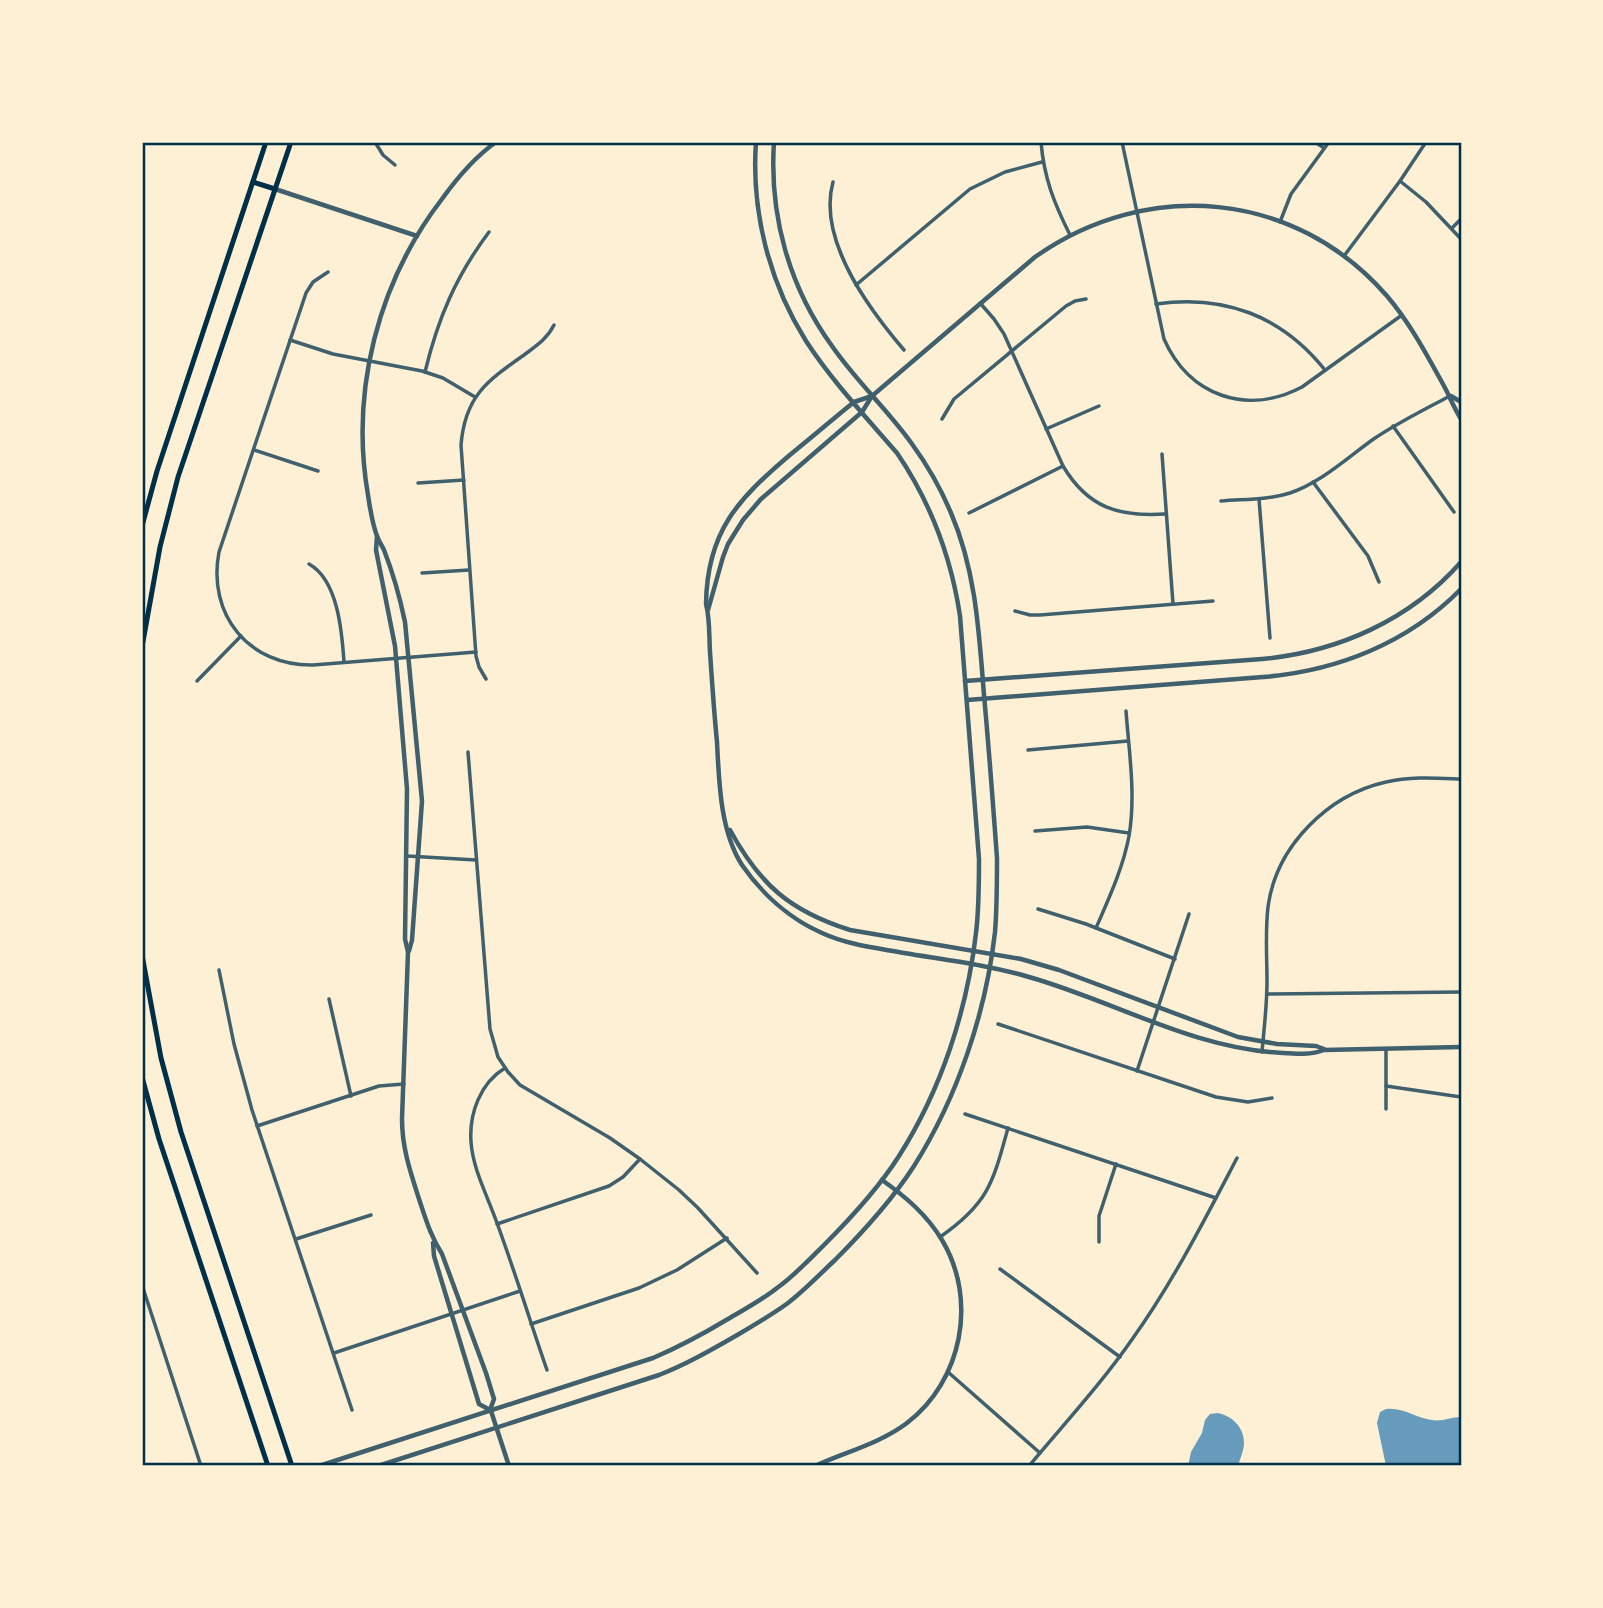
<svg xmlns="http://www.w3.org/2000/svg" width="1603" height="1608" font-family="Lato,sans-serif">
  <rect width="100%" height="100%" fill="#fdf0d5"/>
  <!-- water -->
  <g fill="#669bbc">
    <path d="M1386,1409C1403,1407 1416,1418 1432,1420C1442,1422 1451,1417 1461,1417V1466H1386L1377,1423L1380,1412Z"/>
    <path d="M1218,1413C1232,1416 1244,1427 1244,1443C1244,1450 1240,1459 1238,1466H1188L1191,1452L1202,1433L1205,1420L1210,1414Z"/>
  </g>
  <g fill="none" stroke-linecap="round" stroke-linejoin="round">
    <!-- minor -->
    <g stroke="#3f606c" stroke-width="3.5">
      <path d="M375,142L383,155L395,165"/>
      <path d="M1041,142C1044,178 1054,203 1070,235"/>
      <path d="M1122,142L1164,339C1189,396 1247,416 1302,387L1402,315"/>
      <path d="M1315,142L1324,148"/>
      <path d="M1400,181L1426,202L1461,239"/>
      <path d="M833,182C817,240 869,309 904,350"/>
      <path d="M1280,222L1291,194L1329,142"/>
      <path d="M1452,228L1461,219"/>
      <path d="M1344,256L1400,181L1426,142"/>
      <path d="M328,272L313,282L306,293L219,552C207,615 249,666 313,665L476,652"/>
      <path d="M856,285L970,189L1005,172L1042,162"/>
      <path d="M980,303L994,319L1004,334L1063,466C1088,508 1119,517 1165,514"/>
      <path d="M1156,304C1224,294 1282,316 1325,370"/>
      <path d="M290,340L333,354L422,371L443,378L475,397"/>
      <path d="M425,372C438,318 456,276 489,232"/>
      <path d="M942,419L954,399L1066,306L1075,301L1086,299"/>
      <path d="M1393,426L1454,512"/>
      <path d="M1046,429L1099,406"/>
      <path d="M254,450L318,471"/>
      <path d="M1162,454L1173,604"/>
      <path d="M1313,482L1368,556L1379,582"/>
      <path d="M418,483L464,480"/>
      <path d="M1259,499L1270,638"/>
      <path d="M1221,501C1244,499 1268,500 1290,493C1322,482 1348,457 1375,438C1399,422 1425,409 1450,396"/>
      <path d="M969,513L1063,466"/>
      <path d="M309,564C338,580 342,632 344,662"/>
      <path d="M422,573L469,570"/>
      <path d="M1015,611L1030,615H1040L1213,601"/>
      <path d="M486,679L479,667L476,656L461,445C465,396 487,381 524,355C536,346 547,339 554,325"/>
      <path d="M197,681L241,636"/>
      <path d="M1028,750L1128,741"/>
      <path d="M468,752L490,1029L498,1057L508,1072L520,1085L610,1138L640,1159L679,1190L698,1208L757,1273"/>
      <path d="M1035,831L1087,827L1129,833"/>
      <path d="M407,856L476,860"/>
      <path d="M1038,909L1086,924L1175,959"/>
      <path d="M1096,928C1109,898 1123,868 1129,836C1136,795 1129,752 1126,711"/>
      <path d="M219,970L234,1044L252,1110L352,1410"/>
      <path d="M1267,994L1461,992"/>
      <path d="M329,999L351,1096"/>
      <path d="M998,1024L1216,1097L1248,1102L1272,1098"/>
      <path d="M1386,1049V1109"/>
      <path d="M1262,1052C1264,1029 1267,1005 1267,982C1267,957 1265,932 1268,907C1276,846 1328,795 1386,782C1411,776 1436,778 1461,779"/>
      <path d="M505,1068C480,1083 469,1114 471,1142C473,1170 488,1197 497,1223C515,1272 530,1321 547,1370"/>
      <path d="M1137,1071L1189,914"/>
      <path d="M1386,1086L1461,1097"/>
      <path d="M965,1114L1216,1198"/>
      <path d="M257,1126L379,1086L404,1084"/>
      <path d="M497,1224L609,1186L623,1177L640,1159"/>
      <path d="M940,1237C989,1203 993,1182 1008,1128"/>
      <path d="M296,1239L371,1215"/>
      <path d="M1099,1242V1216L1116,1164"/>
      <path d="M1000,1269L1120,1357"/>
      <path d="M142,1285L201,1466"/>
      <path d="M531,1324L639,1288L677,1270L727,1238"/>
      <path d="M334,1353L520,1291"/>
      <path d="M948,1372L1040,1453"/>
      <path d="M1029,1466C1064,1424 1102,1383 1133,1338C1173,1282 1205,1219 1237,1158"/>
    </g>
    <!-- tertiary -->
    <g stroke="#3f606c" stroke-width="4.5">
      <path d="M275,189L417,236"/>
      <path d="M872,396L854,402C833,419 812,437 791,454C738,499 707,531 706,604C710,619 709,636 710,652C712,682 714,712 717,742C719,781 720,831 742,865C762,894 790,919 822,933C848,945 877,948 904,953C946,960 989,965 1029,977C1114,1001 1193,1049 1283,1053C1297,1054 1311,1055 1324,1050L1461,1047"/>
      <path d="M1451,396L1461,402"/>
      <path d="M377,536L376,550L395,646L407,789L405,939L408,952L402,1119C402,1149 411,1174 420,1202C426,1220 431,1237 442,1254L486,1373L494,1399L490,1410"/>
      <path d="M708,610L723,557L728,544L743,520L761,499L862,412L872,396L1035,257C1147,178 1295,190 1387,296C1410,323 1427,355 1444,386C1450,397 1454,408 1461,419"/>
      <path d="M965,681L1262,659C1338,652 1410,620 1461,562"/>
      <path d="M967,700L1263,677C1337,671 1408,643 1461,589"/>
      <path d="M730,830C760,885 790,911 850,930L1021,959L1059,970L1238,1037L1277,1044L1316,1046L1324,1049"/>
      <path d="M409,951L412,940L422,801L405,622C400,598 393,573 384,550C382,546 379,541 377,536C372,523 370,508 368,495C350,391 378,282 442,199C457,178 475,157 496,142"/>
      <path d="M433,1243L434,1256L479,1404L490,1410"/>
      <path d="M491,1411L509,1466"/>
      <path d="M319,1466L653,1358C679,1347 703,1334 728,1319C745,1309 762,1300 777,1288C794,1276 809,1260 824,1245C851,1218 878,1189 899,1156C941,1090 967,1011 976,933C979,909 979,884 979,859L960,616C951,556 931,503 897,453C866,417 832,381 806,341C769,282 751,211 756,142"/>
      <path d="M378,1466L659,1375C687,1364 713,1349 739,1334C756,1324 773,1314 788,1303C805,1290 820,1274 835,1260C864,1231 892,1200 914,1166C957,1098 986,1013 995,932C997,908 997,883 997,858C993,804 989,749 984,695C979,633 976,571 951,513C941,489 928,466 912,444C888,410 856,381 832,346C789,287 769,215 774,142"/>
      <path d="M815,1466C845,1452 879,1444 907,1423C962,1381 978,1300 942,1240C927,1215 906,1197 882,1180"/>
    </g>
    <!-- secondary -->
    <g stroke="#003049" stroke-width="5">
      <path d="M253,182L275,189"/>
      <path d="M142,526L157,471L266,142"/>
      <path d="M142,647L160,547L178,477L291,142"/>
      <path d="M142,955L161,1058L181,1132L292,1466"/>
      <path d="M142,1077L159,1139L268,1466"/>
    </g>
  </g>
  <!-- border -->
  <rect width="1603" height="1608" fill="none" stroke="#fdf0d5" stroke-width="287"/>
  <rect x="144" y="144" width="1316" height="1320" fill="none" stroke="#003049" stroke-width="2.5"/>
</svg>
